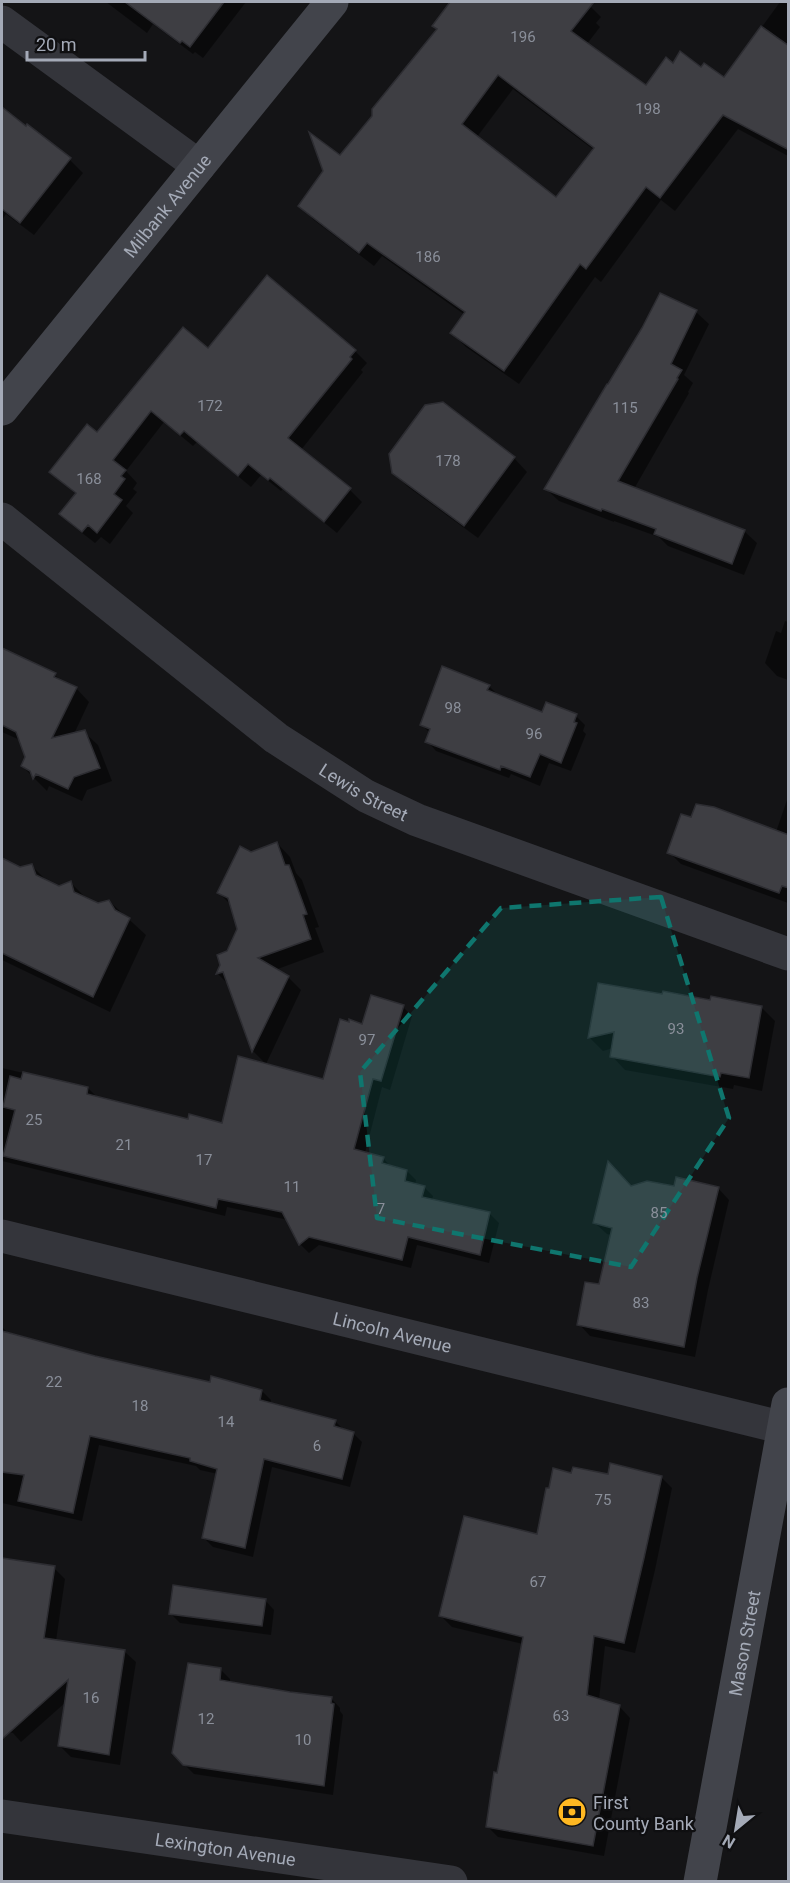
<svg xmlns="http://www.w3.org/2000/svg" width="790" height="1883" font-family="Roboto,sans-serif">
  <rect width="100%" height="100%" fill="#141416"/>
  <!-- shadow -->
  <g fill="#0007" fill-rule="evenodd">
    <path d="M106,2H246L203,58L195,52L193,54L153,24L147,33Z"/>
    <path d="M452,2H586L601,17L596,23L600,27L587,44L646,87L674,65L702,70L724,79L780,2H788V156L738,129L675,211L661,200L601,282L595,277L519,384L466,347L452,333L465,315L382,256L374,266L314,220L300,206L373,116L438,30L434,26ZM513,89L594,150L557,199L477,137Z"/>
    <path d="M2,109L70,160L83,173L34,235L6,214L2,220Z"/>
    <path d="M696,312L709,324L684,375L693,383L688,392L689,393L634,489L744,531L757,543L744,575L668,546L659,537L614,521V522L559,501L546,489Z"/>
    <path d="M209,350L355,351L367,363L361,370L363,372L301,450L350,490L362,502L337,533L283,489L281,491L261,475L251,487L197,442L193,446L164,422L126,471L137,483L133,489L137,492L126,506L133,513L110,544L101,537L95,543L73,526L61,514L76,494L51,472L97,434Z"/>
    <path d="M442,404L514,458L527,472L478,538L407,486L393,472Z"/>
    <path d="M785,621L788,622V680L777,676L765,663L776,631L781,633Z"/>
    <path d="M2,654L55,675L63,683L76,688L89,702L74,734L84,732L98,745L112,781L87,790L82,801L49,786L47,791L22,766L27,757L20,740L2,732Z"/>
    <path d="M489,686L498,695L543,714L576,716L585,725L583,731L586,734L571,771L549,763L540,786L511,774L509,778L436,751L427,741L430,733L421,724Z"/>
    <path d="M788,797V903L681,864L669,852L776,832Z"/>
    <path d="M277,843L290,857L296,873L302,880L319,927L315,928L324,952L275,970L288,977L301,990L266,1064L253,1051L229,985L218,974L239,929L232,906L219,893L251,853Z"/>
    <path d="M2,860L20,868L31,865L48,882L59,887L70,882L87,899L98,904L109,901L146,935L110,1012L2,960Z"/>
    <path d="M599,984L663,996L761,1007L775,1021L762,1091L734,1085L733,1089L625,1070L612,1056L613,1048L603,1051L590,1038Z"/>
    <path d="M403,1007L412,1016L390,1090L382,1087L365,1153L383,1158L392,1168L407,1171L416,1180L415,1185L424,1187L433,1196L432,1200L490,1214L499,1223L489,1263L417,1245L411,1268L319,1245L309,1253L300,1244L288,1220L227,1207L225,1216L2,1161V1068L88,1088L97,1097L189,1121L223,1125L324,1081L363,1026Z"/>
    <path d="M631,1187L718,1188L729,1200L708,1290L695,1357L590,1336L579,1324L600,1286L611,1235L607,1234L595,1223Z"/>
    <path d="M2,1327L9,1334L95,1357L211,1384L262,1391L271,1400L270,1404L335,1421L345,1431L353,1433L362,1442L350,1487L272,1467L253,1557L213,1547L204,1538L218,1474L200,1470L196,1466L99,1445L82,1521L2,1503V1463L45,1470L52,1434L2,1421Z"/>
    <path d="M572,1475L661,1477L672,1488L655,1570L635,1653L605,1646L599,1700L619,1706L630,1718L604,1856L498,1837L487,1826L523,1644L452,1627L440,1615L538,1536Z"/>
    <path d="M2,1560L54,1568L65,1579L56,1641L125,1652L136,1662L120,1765L71,1757L60,1746L66,1702L21,1742L13,1733L2,1731Z"/>
    <path d="M265,1600L274,1610L271,1635L180,1623L171,1614Z"/>
    <path d="M221,1670L230,1679V1683L331,1698L340,1708V1711L343,1715L333,1795L194,1774L184,1764Z"/>
  </g>
  <!-- building -->
  <g fill="#3e3e43" stroke="#2d2d32" stroke-width="1.5" fill-rule="evenodd">
    <path d="M125,2H224L190,47L182,41L180,43Z"/>
    <path d="M450,2H594L571,31L646,85L666,57L673,63L680,51L701,67L704,63L724,77L761,26L789,46V150L723,115L660,198L646,187L586,269L580,264L504,371L450,333L465,312L367,243L359,253L298,206L323,171L309,132L340,155L372,116V109L437,29L432,26ZM498,75L594,148L556,197L462,124Z"/>
    <path d="M2,107L26,126L27,124L71,158L20,223L2,209Z"/>
    <path d="M267,275L356,350L350,357L352,359L288,438L351,488L324,522L270,478L268,480L248,464L238,476L184,431L180,435L151,411L113,460L126,470L121,476L125,479L114,494L122,500L97,533L88,525L82,532L59,514L76,493L49,472L87,424L97,432L183,327L208,348Z"/>
    <path d="M660,293L697,310L671,364L682,370L677,378L678,379L618,481L745,530L732,564L654,534L656,529L602,509L601,511L544,489L607,384H608L642,328Z"/>
    <path d="M443,402L515,457L464,526L392,473L389,454L425,405Z"/>
    <path d="M2,648L56,673L54,677L77,687L52,738L85,730L100,768L74,777L68,789L36,774L33,779L30,771L21,766L25,757L16,732L2,725Z"/>
    <path d="M442,666L490,685L487,690L542,712L546,702L577,714L574,722L577,723L561,763L540,754L530,777L501,766L500,770L425,742L430,729L420,725Z"/>
    <path d="M696,804L714,807L789,835V888L782,886L779,893L667,853L681,814L691,817Z"/>
    <path d="M277,842L285,865H289L307,914L303,915L311,939L258,958L289,976L252,1052L223,972L216,974L220,965L217,955L227,951L237,929L228,898L217,893L240,846L251,852Z"/>
    <path d="M2,858L20,867L32,864L36,875L59,886L71,881L74,892L98,903L109,900L115,910L130,918L93,997L2,953Z"/>
    <path d="M598,983L662,994L663,991L710,1000L711,996L762,1006L749,1078L721,1073L720,1077L610,1057L614,1032L588,1038Z"/>
    <path d="M371,995L404,1005L381,1081L373,1079L354,1149L384,1157L382,1163L407,1170L405,1181L425,1186L422,1197L490,1212L480,1255L408,1237L402,1260L309,1237L299,1245L282,1212L218,1199L216,1208L3,1156L15,1110L3,1107L10,1076L21,1079L23,1072L88,1087L87,1094L188,1119L189,1114L222,1123L238,1056L323,1079L340,1019L349,1022V1019L362,1024Z"/>
    <path d="M608,1161L631,1186L647,1181L674,1186L676,1177L719,1187L697,1278L684,1347L577,1325L585,1282L599,1284L612,1228L593,1223Z"/>
    <path d="M2,1331L95,1356L210,1382L211,1376L262,1390L260,1400L336,1420L334,1426L354,1432L342,1479L264,1459L245,1548L202,1538L217,1469L190,1461V1458L90,1436L73,1513L18,1501L24,1475L2,1472Z"/>
    <path d="M610,1463L662,1476L644,1558L624,1643L594,1636L587,1695L620,1705L593,1846L486,1827L494,1772L497,1773L523,1637L439,1616L464,1516L537,1534L546,1488H549L553,1468L571,1473L573,1467L608,1474Z"/>
    <path d="M2,1558L55,1566L44,1638L125,1650L109,1755L58,1746L68,1680L2,1739Z"/>
    <path d="M173,1585L266,1599L262,1626L169,1614Z"/>
    <path d="M188,1663L221,1668L220,1680L290,1692L332,1697L331,1703L334,1704L324,1786L183,1765L172,1753Z"/>
  </g>
  <g fill="none" stroke-linecap="round" stroke-linejoin="round">
    <!-- street -->
    <g stroke="#34353b" stroke-width="33">
      <path d="M2,22L199,166"/>
      <path id="s1" d="M2,519L276,738L366,796L417,820L788,954"/>
      <path id="s2" d="M2,1236L784,1428"/>
      <path id="s3" d="M2,1816L451,1882"/>
    </g>
    <!-- secondary -->
    <g stroke="#42444b" stroke-width="33">
      <path id="s4" d="M2,409L332,2"/>
      <path id="s5" d="M700,1882L788,1404"/>
    </g>
  </g>
  <!-- marked area -->
  <path fill="#0f766e" fill-opacity="0.2" stroke="#0f766e" stroke-width="4.5" stroke-dasharray="12 8" stroke-linejoin="round" d="M661,897L729,1118L631,1267L377,1218L360,1072L501,908Z"/>
  <!-- icons -->
  <defs>
    <g id="bank-disc" transform="scale(1.5)"><circle r="9.5" fill="#ffb822" stroke="#0f0f11"/><path d="M-6-4H6V4H-6ZM0-2.3a2.3 2.3 0 1 0 0 4.6a2.3 2.3 0 1 0 0-4.6Z" fill="#111"/></g>
  </defs>
  <g fill-rule="evenodd">
    <use href="#bank-disc" x="572" y="1812"/>
  </g>
  <g text-anchor="middle" dominant-baseline="central" stroke-width="4.5" stroke-linejoin="round" paint-order="stroke">
    <!-- number labels -->
    <g font-size="15" fill="#8a8f9a">
      <text x="523" y="37">196</text>
      <text x="648" y="109">198</text>
      <text x="428" y="257">186</text>
      <text x="210" y="406">172</text>
      <text x="625" y="408">115</text>
      <text x="448" y="461">178</text>
      <text x="89" y="479">168</text>
      <text x="453" y="708">98</text>
      <text x="534" y="734">96</text>
      <text x="676" y="1029">93</text>
      <text x="367" y="1040">97</text>
      <text x="34" y="1120">25</text>
      <text x="124" y="1145">21</text>
      <text x="204" y="1160">17</text>
      <text x="292" y="1187">11</text>
      <text x="381" y="1209">7</text>
      <text x="659" y="1213">85</text>
      <text x="641" y="1303">83</text>
      <text x="54" y="1382">22</text>
      <text x="140" y="1406">18</text>
      <text x="226" y="1422">14</text>
      <text x="317" y="1446">6</text>
      <text x="603" y="1500">75</text>
      <text x="538" y="1582">67</text>
      <text x="91" y="1698">16</text>
      <text x="561" y="1716">63</text>
      <text x="206" y="1719">12</text>
      <text x="303" y="1740">10</text>
    </g>
    <!-- street labels -->
    <g font-size="18" fill="#a4aab7" stroke="#0f0f11">
      <text stroke="none"><textPath href="#s4" startOffset="262">Milbank Avenue</textPath></text>
      <text stroke="none"><textPath href="#s1" startOffset="454">Lewis Street</textPath></text>
      <text stroke="none"><textPath href="#s2" startOffset="402">Lincoln Avenue</textPath></text>
      <text stroke="none"><textPath href="#s5" startOffset="243">Mason Street</textPath></text>
      <text stroke="none"><textPath href="#s3" startOffset="226">Lexington Avenue</textPath></text>
    </g>
    <!-- poi labels -->
    <g font-size="18" fill="#a4aab7" stroke="#0f0f11" text-anchor="start">
      <text x="593" y="1802">First<tspan x="593" dy="21">County Bank</tspan></text>
    </g>
  </g>
  <!-- border -->
  <rect width="790" height="1883" fill="none" stroke="#a4aab7" stroke-width="6"/>
  <!-- north arrow -->
  <g transform="translate(736 1829) rotate(210)" stroke="#0f0f11" stroke-width="4.5" paint-order="stroke">
  <path d="M0-4.5L10 22L0 15L-10 22Z" fill="#a4aab7"/>
  <text y="-9" font-size="16" font-weight="bold" text-anchor="middle" fill="#a4aab7">N</text>
  </g>
  <!-- scale -->
  <path d="M27 51v9h118v-9" fill="none" stroke="#a4aab7" stroke-width="3"/>
  <text x="36" y="51" font-size="18" fill="#a4aab7" stroke="#0f0f11" stroke-width="4.5" paint-order="stroke">20 m</text>
</svg>
